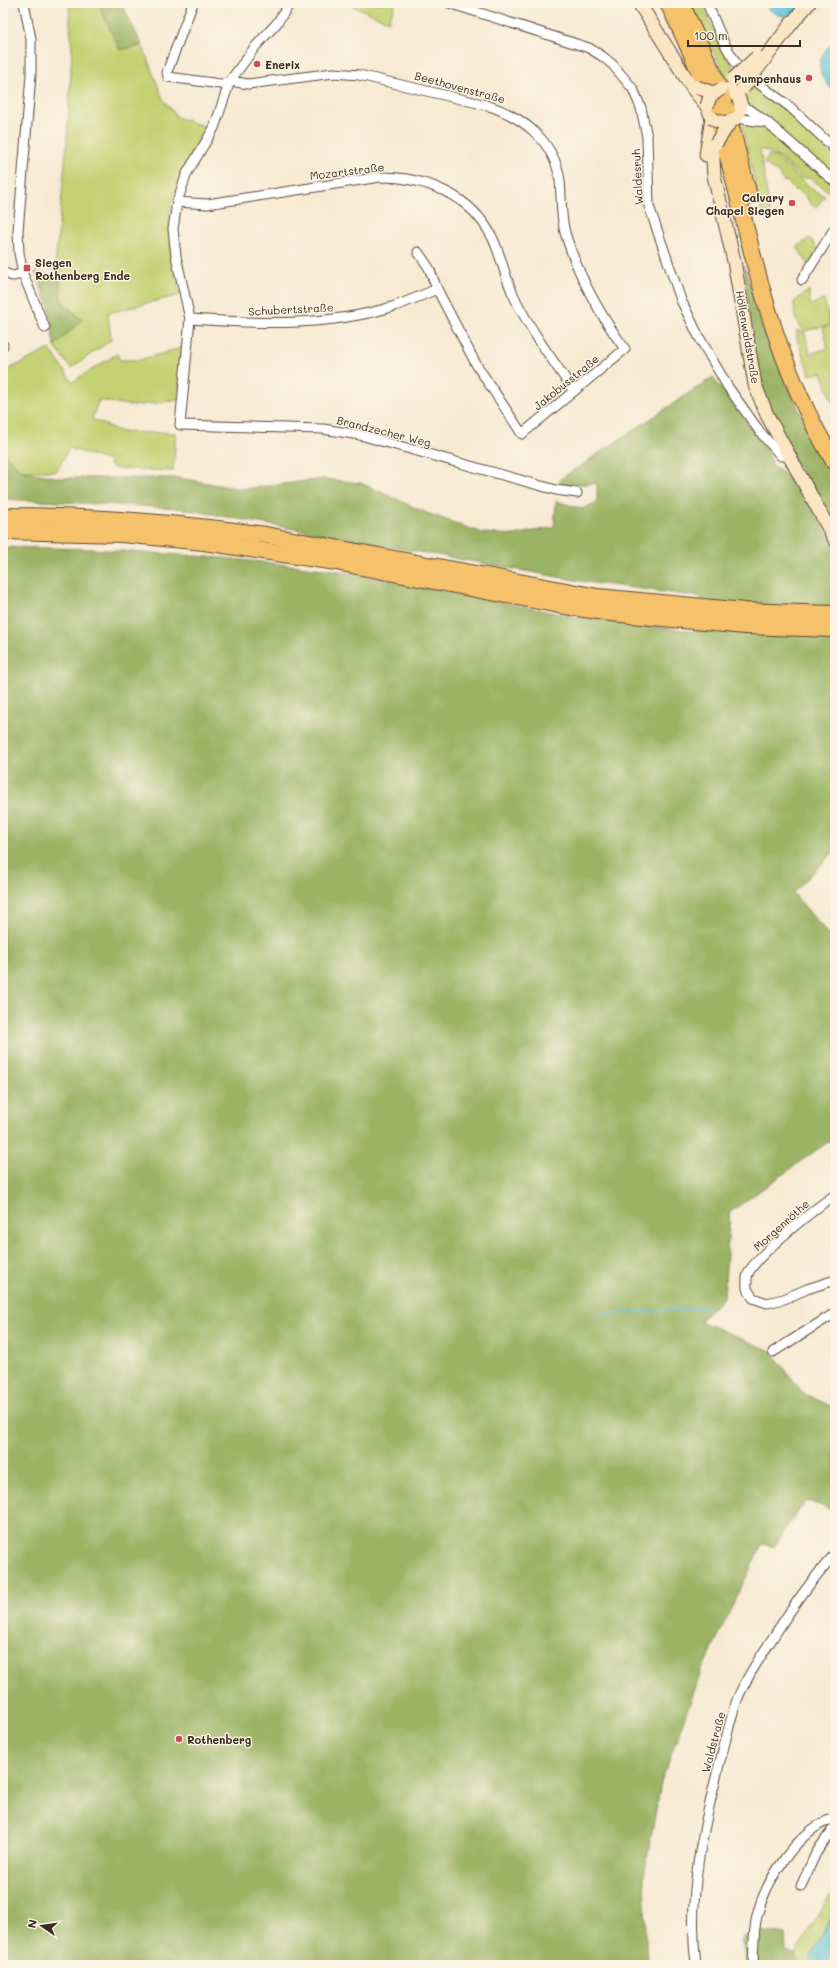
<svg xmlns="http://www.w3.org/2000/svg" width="838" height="1968" font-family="Mali,sans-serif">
  <rect width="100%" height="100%" fill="#fcf5e5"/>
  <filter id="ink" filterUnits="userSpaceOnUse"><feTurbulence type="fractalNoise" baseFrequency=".025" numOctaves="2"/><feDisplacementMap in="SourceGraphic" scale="8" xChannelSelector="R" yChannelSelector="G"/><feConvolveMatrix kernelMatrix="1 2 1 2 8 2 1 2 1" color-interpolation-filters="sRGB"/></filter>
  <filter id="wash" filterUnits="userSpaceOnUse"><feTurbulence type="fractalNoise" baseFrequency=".012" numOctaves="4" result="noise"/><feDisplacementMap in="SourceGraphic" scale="16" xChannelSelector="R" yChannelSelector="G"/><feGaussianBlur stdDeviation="0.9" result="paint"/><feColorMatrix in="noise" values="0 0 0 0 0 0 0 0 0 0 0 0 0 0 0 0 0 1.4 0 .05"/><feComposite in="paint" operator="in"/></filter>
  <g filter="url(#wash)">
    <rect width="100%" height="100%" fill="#f7ead3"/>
    <!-- green -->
    <g fill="#c4d173" stroke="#807e48">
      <path d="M73,3H98L120,50L142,45L163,99L177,117L208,128C198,145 185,163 178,181C163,221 171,255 180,295L108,313L111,340L71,368L54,346L81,320L61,300L60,280L54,276L67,142L72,51L69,5Z"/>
      <path d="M346,3H396L388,21Z"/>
      <path d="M690,3H702L720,44L732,65L787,109L826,150L835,156V196L810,178H803L781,159L771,153L760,149L770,213L762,214L742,126L726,77Z"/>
      <path d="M769,155L776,157L813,190L825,196L816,207L811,204L803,193L802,194L798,189L795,191L787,181L784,182L778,173L765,164L766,158Z"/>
      <path d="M810,238L818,250L809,265L797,247Z"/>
      <path d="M809,290L810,305L824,300L830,325L804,331L795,318L794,302Z"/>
      <path d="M828,312L835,313V411L822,372L810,375L797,339V330L805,333L810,354L828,348L823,328L831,325Z"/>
      <path d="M184,347L179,400L134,406L99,400L92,419L121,432L176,433L173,471L117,469L109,465L110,461L69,448L57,471H22L3,452V372L50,349L72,382L117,354L120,360H140Z"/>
      <path d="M835,1886V1911L810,1959V1965H797L796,1953Z"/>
    </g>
    <!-- forest -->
    <g fill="#9bb365" stroke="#6b6e42">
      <path d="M98,3H121L142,45L120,50Z"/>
      <path d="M744,265L762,326L789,387L813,442L835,474V526L799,468L767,408L752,341Z"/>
      <path d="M35,272L54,276L60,280L61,300L82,320L54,346L49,306Z"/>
      <path d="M713,377L766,449L774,467L795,481L835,546V851L793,893L835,942V1137L730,1212L724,1297L700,1321L771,1351L803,1393L835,1408V1511L806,1500L774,1547L762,1544L701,1672L661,1783L644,1875L647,1965H3V547L93,549L224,558L334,570L566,615L700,632L701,597L580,581L178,508L3,499V452L22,471L61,478H179L241,489L323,479L361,483L427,513L483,533L514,535L554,527L556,501L582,509L597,502V483L563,486L559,480Z"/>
      <path d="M759,1931L785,1935L786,1952L796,1953L797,1965H746L742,1938Z"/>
    </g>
    <!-- water -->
    <g fill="#58c0d5" stroke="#4a757a">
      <path d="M763,3H810L789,17C778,16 770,12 763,3Z"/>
      <path d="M835,42V90C815,79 815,53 835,42Z"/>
      <path d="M835,1911V1944L827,1965H810V1959Z"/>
    </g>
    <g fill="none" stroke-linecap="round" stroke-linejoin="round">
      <!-- stream -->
      <path stroke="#58c0d5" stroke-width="2" d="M600,1314L707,1308"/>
    </g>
  </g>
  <g filter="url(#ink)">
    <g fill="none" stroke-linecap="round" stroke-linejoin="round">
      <!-- street casing -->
      <g stroke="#574739" stroke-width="11">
        <g id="street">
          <path d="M24,3L31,39V75L18,231L19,253L23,274L45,328"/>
          <path d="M193,3L167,72L168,77L228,85"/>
          <path d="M290,3L277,23L255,47L230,81L214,128L187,173L177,202L173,229L176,256L190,319L180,425L323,429L360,435L556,490L577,493"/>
          <path d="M449,3L589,48L602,56L613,65L633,89L641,108L647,137L649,206L681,300L699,337L728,387L760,432L781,456H788"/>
          <path d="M707,3L724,43L736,63L755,81L790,107L835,149"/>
          <path d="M741,106L752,111L768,123L835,182"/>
          <path d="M736,118L764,122"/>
          <path d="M177,202L207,204L380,177C425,177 471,195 492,237C501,254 504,275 513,294C529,329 552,359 574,391"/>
          <path d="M418,252L429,268L437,289"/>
          <path d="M3,272L12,276L23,274"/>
          <path d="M802,280L835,228"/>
          <path d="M190,319C258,324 328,327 395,306C409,301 423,295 437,289L476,364L522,434L625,349C600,315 579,277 566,236C560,218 562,200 560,181C555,141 522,116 486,105L359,75L334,73L248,84L230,81"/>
          <path d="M3,345V346"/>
          <path d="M835,1195C817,1207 756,1255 748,1274C746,1278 747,1285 747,1289L753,1298L767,1303L784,1299L807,1289L835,1280"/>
          <path d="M773,1352L835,1313"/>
          <path d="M801,1886L816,1853L835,1826"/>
          <path d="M696,1965C687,1895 703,1829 720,1761C726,1741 730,1719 737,1700C746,1678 759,1659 772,1639C791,1609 811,1580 835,1554"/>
          <path d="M753,1965C754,1949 753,1931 757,1916C765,1881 799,1828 835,1818"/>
        </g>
      </g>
      <!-- secondary casing -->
      <g stroke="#574739" stroke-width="15">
        <g id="secondary">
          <path d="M639,3L693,89L707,106L712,118L706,155"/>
          <path d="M791,24L809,3"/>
          <path d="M721,89C738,89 746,104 736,118"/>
          <path d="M716,143L713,158L714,176L734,261L755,385L767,415L835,540"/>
        </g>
      </g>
      <!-- highway casing -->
      <g stroke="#574739" stroke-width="18">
        <g id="highway">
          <path d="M668,3C685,39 702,74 715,111C736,178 748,247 769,313C785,365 807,417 835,463"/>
          <path d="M681,3L713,73L726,108L749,196"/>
          <path d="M3,516C91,516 178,523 266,535L598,597L745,611L835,614"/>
          <path d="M3,531L122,534L204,542L336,562L559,605L611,613L745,626L835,629"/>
        </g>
      </g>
      <!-- street -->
      <use href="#street" stroke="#fff" stroke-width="9"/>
      <!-- secondary -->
      <use href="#secondary" stroke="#fbe6c4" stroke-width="13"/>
      <!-- highway -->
      <use href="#highway" stroke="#f5c16b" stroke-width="16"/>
      <!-- secondary-bridge casing -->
      <g stroke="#574739" stroke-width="15" stroke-linecap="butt">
        <g id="secondary-bridge">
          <path d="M733,79L757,57"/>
          <path d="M697,87L713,93"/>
          <path d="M743,88L791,24"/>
          <path d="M707,106L710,96L721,89"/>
          <path d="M712,118C720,124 729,124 736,118"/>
          <path d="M716,143L730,122"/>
        </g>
      </g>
      <!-- secondary-bridge -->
      <use href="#secondary-bridge" stroke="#fbe6c4" stroke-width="13"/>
    </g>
  </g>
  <!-- markers -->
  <g fill="#d1495b" stroke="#fcf5e5" stroke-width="1.5">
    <circle cx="257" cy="64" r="4"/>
    <circle cx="809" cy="78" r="4"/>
    <circle cx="792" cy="203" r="4"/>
    <rect x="23" y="264" width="8" height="8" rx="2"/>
    <circle cx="179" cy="1739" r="4"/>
  </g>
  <g text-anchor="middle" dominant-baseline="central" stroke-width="3" stroke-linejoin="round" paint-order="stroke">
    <!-- poi labels -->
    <g font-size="11" font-weight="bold" fill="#3b2a1e" stroke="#fcf5e5" text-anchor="start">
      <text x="265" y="64">Enerix</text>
      <text x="801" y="78" text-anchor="end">Pumpenhaus</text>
      <text x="784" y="197" text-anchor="end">Calvary<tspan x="784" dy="13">Chapel Siegen</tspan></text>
      <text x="35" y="262">Siegen<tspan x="35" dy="13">Rothenberg Ende</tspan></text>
      <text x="187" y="1739">Rothenberg</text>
    </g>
    <!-- street labels -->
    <g font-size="11" fill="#3b2a1e" stroke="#fcf5e5">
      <text transform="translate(460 87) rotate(15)">Beethovenstraße</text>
      <text transform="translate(347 171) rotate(-7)">Mozartstraße</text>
      <text transform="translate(637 177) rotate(-93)">Waldesruh</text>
      <text transform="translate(291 309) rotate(-3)">Schubertstraße</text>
      <text transform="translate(748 337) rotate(80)">Höllenwaldstraße</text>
      <text transform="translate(566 382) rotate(-39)">Jakobusstraße</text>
      <text transform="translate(384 431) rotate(14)">Brandzecher Weg</text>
      <text transform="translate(781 1225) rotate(-42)">Morgenröthe</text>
      <text transform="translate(713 1742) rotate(-75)">Waldstraße</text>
    </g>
  </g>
  <!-- margin -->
  <rect width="838" height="1968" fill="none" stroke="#fcf5e5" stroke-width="16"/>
  <!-- north arrow -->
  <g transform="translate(42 1926) rotate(283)" stroke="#fcf5e5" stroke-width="3" paint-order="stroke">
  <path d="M0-3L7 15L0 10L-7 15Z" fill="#3b2a1e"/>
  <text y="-6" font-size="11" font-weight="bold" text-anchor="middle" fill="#3b2a1e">N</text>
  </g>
  <!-- scale -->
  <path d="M688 40v6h112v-6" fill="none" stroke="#3b2a1e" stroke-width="2"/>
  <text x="694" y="40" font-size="12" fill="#3b2a1e" stroke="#fcf5e5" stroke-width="3" paint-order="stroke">100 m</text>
</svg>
